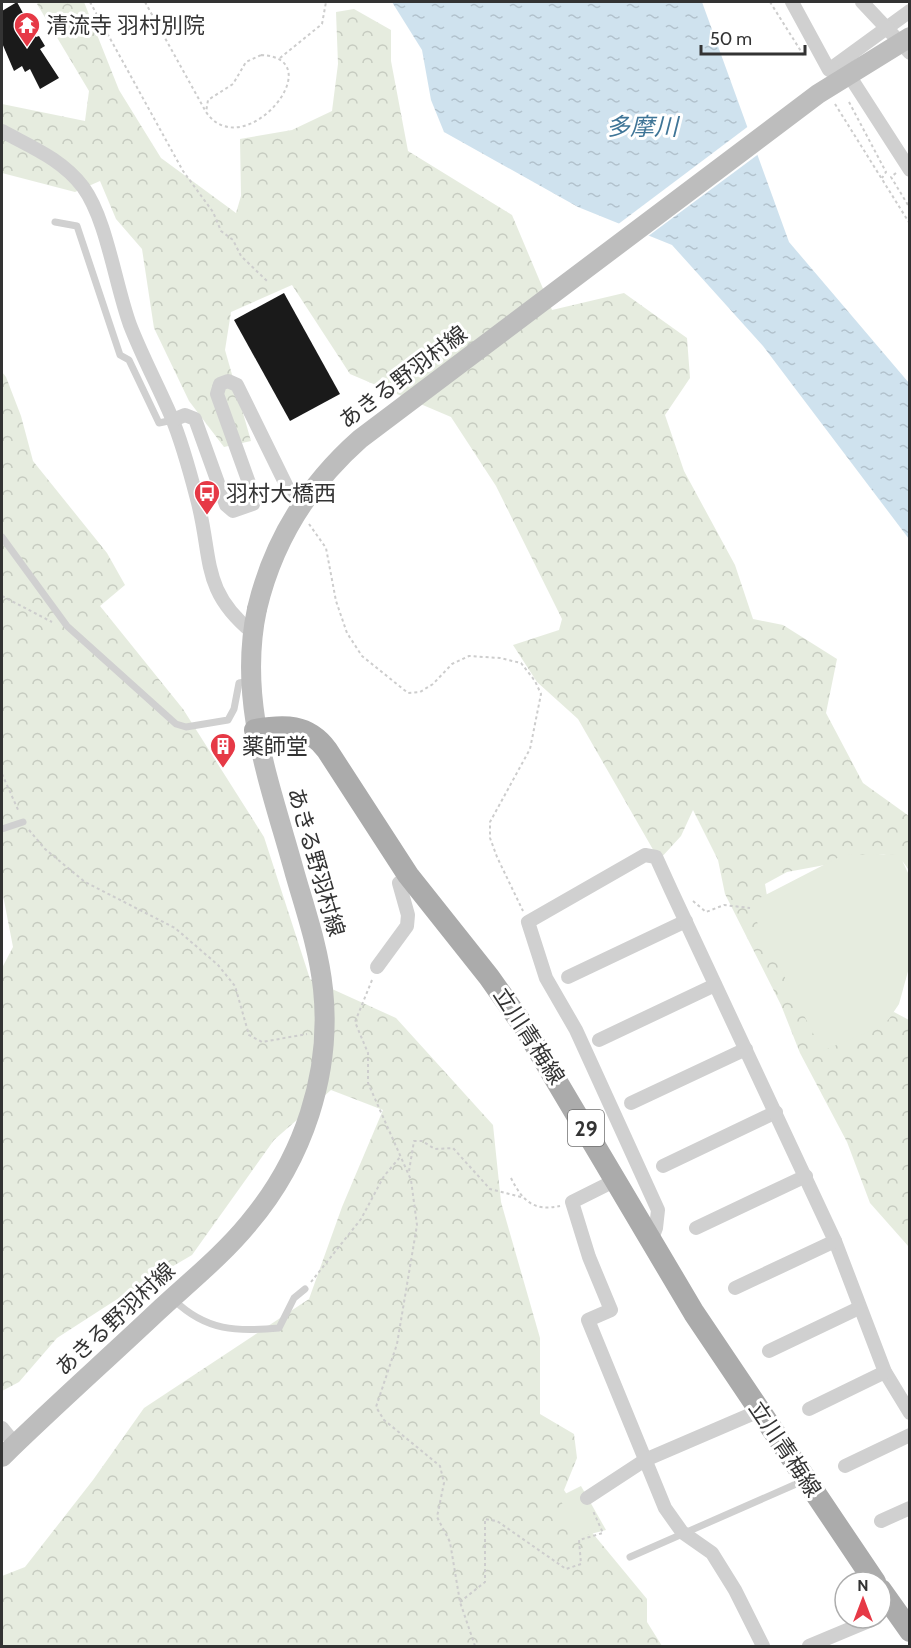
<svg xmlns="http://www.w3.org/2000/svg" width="911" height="1648" font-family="Cabin,'Noto Sans JP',sans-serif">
  <defs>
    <pattern id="forest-crowns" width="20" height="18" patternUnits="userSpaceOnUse" patternTransform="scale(1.5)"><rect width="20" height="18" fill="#e6ecdf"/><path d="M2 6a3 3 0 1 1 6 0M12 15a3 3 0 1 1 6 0" fill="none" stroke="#c6cbc0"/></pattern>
    <pattern id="water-ripples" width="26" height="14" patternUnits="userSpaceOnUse" patternTransform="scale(1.5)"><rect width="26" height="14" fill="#cfe2ee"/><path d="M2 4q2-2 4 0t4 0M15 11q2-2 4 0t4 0" fill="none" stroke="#b2c2cd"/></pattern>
  </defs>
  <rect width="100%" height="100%" fill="#fff"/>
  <!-- forest -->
  <g fill="url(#forest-crowns)">
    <path d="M39,2H84L119,90L161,158L236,213L241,196L240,139L292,130L332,111L338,64L336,12L354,9L391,30V61L408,151L512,215L552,310L624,293L687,338L690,378L665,415L684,471L735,565L753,619L783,625L837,659L826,713L863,783L909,816V870L903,862L884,854L787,872L765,884L769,908L827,1043L894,1012L909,1020V1247L870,1203L847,1142L800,1053L781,1005L725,894L718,860L693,810L681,836L659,860L578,719L537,682L513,645L559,630L562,619L496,486L451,417L350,374L292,285L231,312L225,350L251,441L224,447L189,401L154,328L142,249L116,219L100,181L75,192L2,173V104L85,121L89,91L37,4Z"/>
    <path d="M2,372L6,377L21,416L33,461L107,553L125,585L100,606L183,709L264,837L310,979L396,1018L493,1125L501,1202L540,1338V1414L574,1434L577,1458L564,1490L590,1530L647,1599V1622L662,1646H2V1576L25,1567L93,1480L144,1408L309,1299L342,1207L383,1110L331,1090L274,1140L192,1255L122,1296L57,1338L19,1382L2,1391V968L13,947L2,890Z"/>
  </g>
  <!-- green -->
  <g fill="#e6ecdf">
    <path d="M899,854L909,875L910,964L899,1004L889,1019L878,1028L822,1051L748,904L843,855Z"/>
    <path d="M581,1486L606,1530L579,1537L559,1497Z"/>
  </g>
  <!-- water -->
  <path fill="url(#water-ripples)" d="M392,2H702L789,242L909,383V539L763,346L672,245L578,207L444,132L431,100L422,50Z"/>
  <!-- pier -->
  <path fill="#fff" d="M750,125L760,153L647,237L617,225Z"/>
  <!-- building -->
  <g fill="#1a1a1a">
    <path d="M17,2L36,37L39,36L45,46L40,49L59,78L40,89L30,69L25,72L22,66L14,71L2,43V11Z"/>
    <path d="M284,293L340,394L290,421L234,320Z"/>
  </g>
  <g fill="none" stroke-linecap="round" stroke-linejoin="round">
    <!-- path -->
    <g stroke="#cdcdcd" stroke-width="2" stroke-dasharray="3 3" stroke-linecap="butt">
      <path d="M90,2L183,171L213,212L221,231L233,240L241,256L267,281"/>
      <path d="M145,2L206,112"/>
      <path d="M770,2L804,56"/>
      <path d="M261,55C334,58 244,167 206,112L208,100L233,84L246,62Z"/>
      <path d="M280,58L322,24L326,2"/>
      <path d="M849,102L886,172L882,178"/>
      <path d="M835,104L910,224"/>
      <path d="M896,173L891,177L908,205"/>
      <path d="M309,524L326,548L336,601L347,633L362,656L408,693L420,692L433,684L452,664L469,656L500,658L521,663L535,681L541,694L530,749L490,822V838L497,857L523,911"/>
      <path d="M2,596L52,622"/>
      <path d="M2,774L19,812"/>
      <path d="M29,830L45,849L85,882L175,928L218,965L235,986L249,1035L262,1042L307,1034"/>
      <path d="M693,901L706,912L724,905L750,908"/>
      <path d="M372,980L355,1022L368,1053V1083L411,1180L417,1225L397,1344L376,1407L384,1420L440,1466L444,1483L437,1517L450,1542L460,1602L475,1646"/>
      <path d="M409,1171L414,1141H422L435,1149L453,1148L490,1189L521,1197"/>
      <path d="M511,1178C522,1200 533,1212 560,1206"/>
      <path d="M311,1282L361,1219L384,1176L401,1156"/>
      <path d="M460,1602L485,1582V1519L497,1521L566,1569L581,1564L579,1540L603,1533L593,1511"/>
    </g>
    <!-- service -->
    <g stroke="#d0d0d0" stroke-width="7">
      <path d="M55,222L77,226L120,355L129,360L159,423L173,420"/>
      <path d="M2,537L67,626L176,724L186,727L228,720L234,709L239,683L250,681"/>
      <path d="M2,829L23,822"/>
      <path d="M174,1300C206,1331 237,1332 279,1328L294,1298L305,1289"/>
      <path d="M630,1557L803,1481"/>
    </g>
    <!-- minor -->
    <g stroke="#d0d0d0" stroke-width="14">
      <path d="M792,2L829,70L910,11"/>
      <path d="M862,2L910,53"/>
      <path d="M845,69L910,170"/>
      <path d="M2,131C31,147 62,159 83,187C107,220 115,284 130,325C142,356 158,386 171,416C182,442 190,472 197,499C213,558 200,590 253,633"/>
      <path d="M173,420L185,415L195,419L226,505L233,511L253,504V494L217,394L220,384L228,381L237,385L292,497"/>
      <path d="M377,967L407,926L408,915L399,883L408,875"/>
      <path d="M568,977L686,921"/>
      <path d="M599,1040L715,985"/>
      <path d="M631,1103L746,1049"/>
      <path d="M663,1166L776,1112"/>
      <path d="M616,1180L572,1202L589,1257L611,1310L588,1320L665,1508L682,1532L712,1553L735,1590L763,1646"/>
      <path d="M696,1228L806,1176"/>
      <path d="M651,1241L656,1228L658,1210L576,1030L546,978L528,922L645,855L656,857L671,890L835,1241L885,1372L910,1413"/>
      <path d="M735,1288L835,1241"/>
      <path d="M769,1351L859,1308"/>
      <path d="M809,1409L885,1372"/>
      <path d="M2,1428L15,1444"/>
      <path d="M845,1466L910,1435"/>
      <path d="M587,1498L645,1460L759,1411"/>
      <path d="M881,1521L910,1508"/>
      <path d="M809,1646L876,1618"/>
    </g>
    <!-- secondary -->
    <path stroke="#bdbdbd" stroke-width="20" d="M2,1457C52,1408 105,1361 157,1312C188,1283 222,1256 249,1223C303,1159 332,1074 323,989C319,950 306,912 295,874C271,786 237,702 257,609"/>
    <!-- primary -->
    <g stroke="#ababab" stroke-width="22">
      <path d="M255,730C284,725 308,724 327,750L408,875L489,977L525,1028L694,1313L875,1582"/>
      <path d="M881,1590L910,1631"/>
    </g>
    <!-- secondary-bridge -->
    <path stroke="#bdbdbd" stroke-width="20" d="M257,609C273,541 308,485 360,439L818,94L910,37"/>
  </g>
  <!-- icons -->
  <defs>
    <g id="temple-pin" transform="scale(1.35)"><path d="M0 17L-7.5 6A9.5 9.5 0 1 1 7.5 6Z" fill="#e63946" stroke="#fff"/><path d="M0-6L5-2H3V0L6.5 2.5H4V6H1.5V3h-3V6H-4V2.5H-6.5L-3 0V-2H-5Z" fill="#fff"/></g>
    <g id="bus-pin" transform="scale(1.35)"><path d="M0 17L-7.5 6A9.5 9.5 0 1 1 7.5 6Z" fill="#e63946" stroke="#fff"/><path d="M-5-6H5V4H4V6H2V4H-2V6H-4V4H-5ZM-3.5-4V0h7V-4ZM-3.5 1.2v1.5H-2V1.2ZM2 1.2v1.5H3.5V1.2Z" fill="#fff"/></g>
    <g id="building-pin" transform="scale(1.35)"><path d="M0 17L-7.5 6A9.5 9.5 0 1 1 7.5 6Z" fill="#e63946" stroke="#fff"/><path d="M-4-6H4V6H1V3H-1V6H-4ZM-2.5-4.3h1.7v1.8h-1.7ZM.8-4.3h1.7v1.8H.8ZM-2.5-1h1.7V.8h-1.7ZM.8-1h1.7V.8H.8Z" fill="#fff"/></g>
  </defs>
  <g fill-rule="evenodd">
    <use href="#temple-pin" x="27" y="25"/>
    <use href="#bus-pin" x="207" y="493"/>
    <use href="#building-pin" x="223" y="746"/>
  </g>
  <g text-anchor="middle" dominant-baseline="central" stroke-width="6" stroke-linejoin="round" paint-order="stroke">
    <!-- shield labels -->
    <rect fill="#fff" stroke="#707070" stroke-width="1.5" x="568" y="1110" width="36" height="36" rx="4.5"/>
    <g font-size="21" font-weight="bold" fill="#333">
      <text x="586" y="1128">29</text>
    </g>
    <!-- poi labels -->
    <g font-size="22" fill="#333" stroke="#fff" text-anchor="start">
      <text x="46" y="25">清流寺 羽村別院</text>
      <text x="226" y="493">羽村大橋西</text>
      <text x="242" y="746">薬師堂</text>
    </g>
    <!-- street labels -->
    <g font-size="22" fill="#333" stroke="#fff">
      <text transform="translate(403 377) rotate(-37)">あきる野羽村線</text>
      <text transform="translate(316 862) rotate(74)">あきる野羽村線</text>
      <text transform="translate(529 1036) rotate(57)">立川青梅線</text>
      <text transform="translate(115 1319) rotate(-43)">あきる野羽村線</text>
      <text transform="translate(785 1449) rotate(56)">立川青梅線</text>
    </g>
    <!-- water labels -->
    <g font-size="24" font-style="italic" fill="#3f7597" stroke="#fff">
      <text x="642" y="126">多摩川</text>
    </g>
  </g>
  <!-- border -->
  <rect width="911" height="1648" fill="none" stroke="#333333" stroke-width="6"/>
  <!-- north arrow -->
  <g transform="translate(863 1600)"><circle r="28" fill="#ffffff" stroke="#adadad" stroke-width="1.5"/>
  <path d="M0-4.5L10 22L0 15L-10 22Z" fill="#e63946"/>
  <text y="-9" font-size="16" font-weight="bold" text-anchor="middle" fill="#333333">N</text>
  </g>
  <!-- scale -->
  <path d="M701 45v9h104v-9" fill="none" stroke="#333333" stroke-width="3"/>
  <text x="710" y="45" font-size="18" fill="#333333" stroke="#ffffff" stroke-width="4.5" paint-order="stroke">50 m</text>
</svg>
